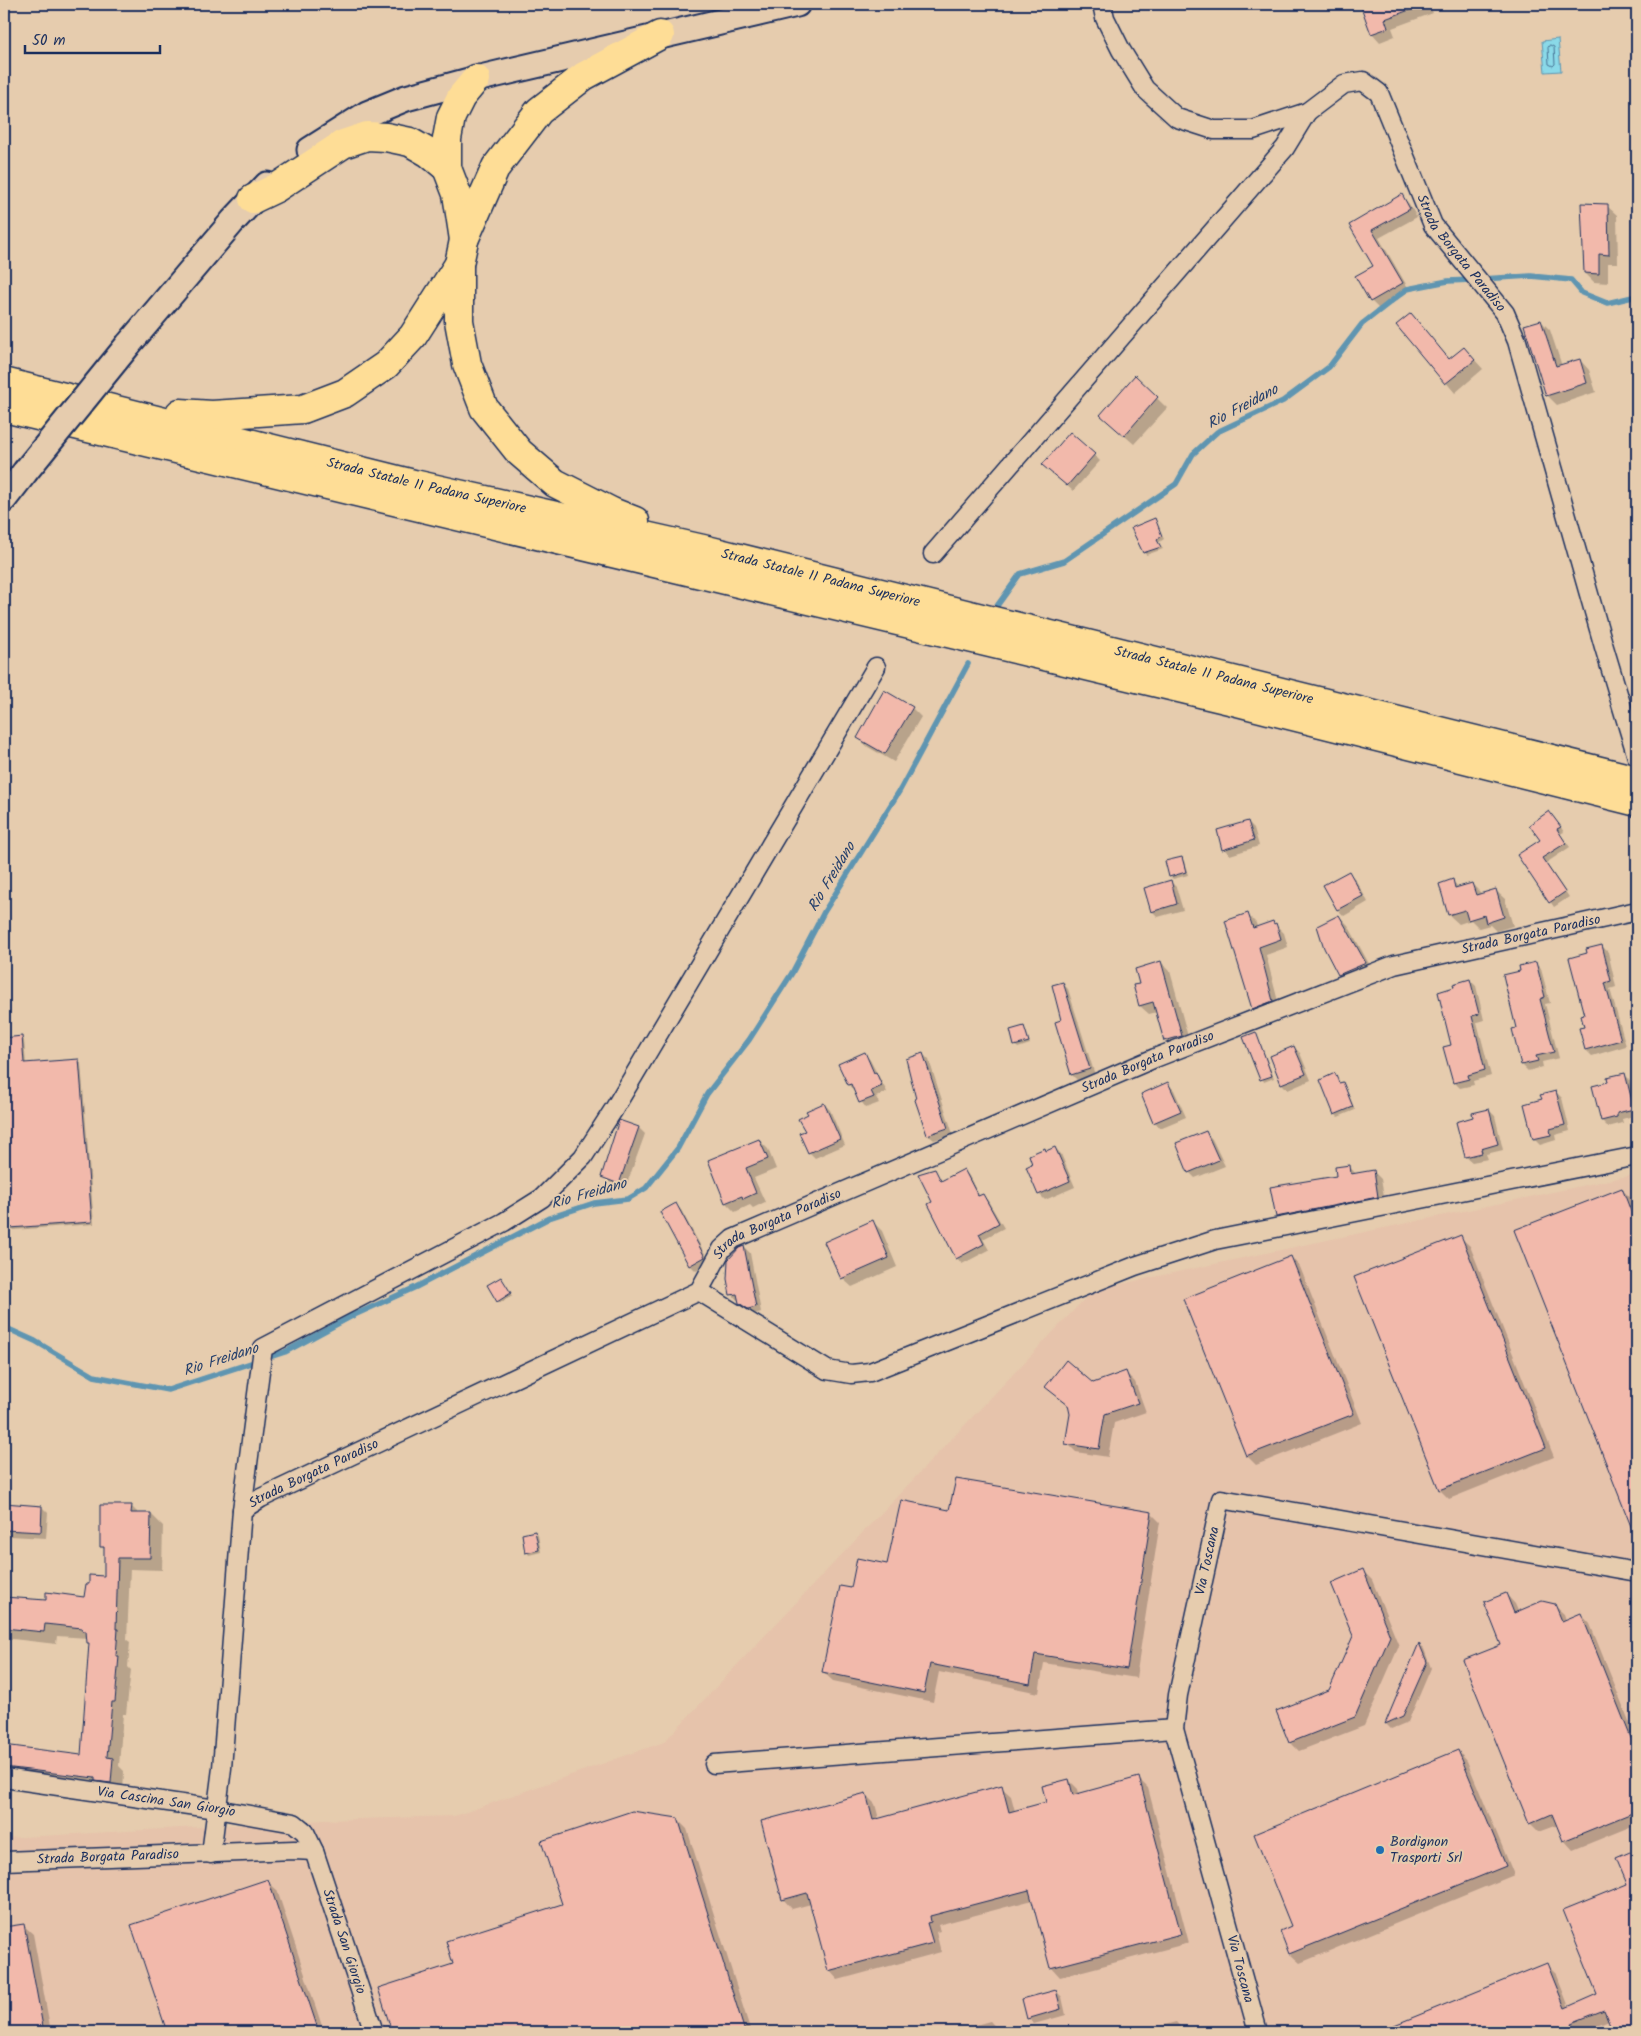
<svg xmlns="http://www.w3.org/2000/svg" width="1641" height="2036" font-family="Kalam,sans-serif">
  <rect width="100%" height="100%" fill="#e6ccae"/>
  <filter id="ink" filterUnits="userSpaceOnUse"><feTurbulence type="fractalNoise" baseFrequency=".02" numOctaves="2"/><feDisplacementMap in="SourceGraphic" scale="10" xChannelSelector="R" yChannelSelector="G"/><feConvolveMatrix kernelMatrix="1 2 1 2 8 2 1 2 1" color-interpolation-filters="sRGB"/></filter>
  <g filter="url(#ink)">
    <!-- built -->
    <path fill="#e6c3ab" d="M1637,1174V2032H4V1838L326,1820L455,1816L664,1742L1093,1290Z"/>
    <!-- water -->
    <path fill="#8ad9e8" stroke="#5e95b1" d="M1558,39L1561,71L1545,72L1542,41Z"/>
    <!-- shadow -->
    <g fill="#0003">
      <path d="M1361,4H1429L1433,13L1392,28L1395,36L1380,42L1372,33Z"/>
      <path d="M1402,196L1409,204L1417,217L1379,238L1410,291L1379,309L1371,301L1375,266L1351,225Z"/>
      <path d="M1607,206L1617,215L1618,263H1608V283L1594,282L1585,273Z"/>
      <path d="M1411,315L1450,360L1464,348L1483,369L1455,393L1398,325Z"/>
      <path d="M1541,321L1550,330L1562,366L1580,360L1589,370L1596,392L1557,405L1547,395Z"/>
      <path d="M1135,377L1167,408L1134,444L1111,424Z"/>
      <path d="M1094,455L1100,461L1073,491L1049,470Z"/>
      <path d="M1154,520L1164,539L1158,543L1163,549L1146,555L1144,552Z"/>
      <path d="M912,708L921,717L894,762L868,747L858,738Z"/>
      <path d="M1554,817L1564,832L1560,834L1570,847L1546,863L1569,897L1554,907L1519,856L1542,840Z"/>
      <path d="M1248,822L1254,828L1259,846L1230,855L1224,849Z"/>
      <path d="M1182,858L1184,861L1188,875L1173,879L1170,876Z"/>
      <path d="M1349,873L1355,879L1368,902L1344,916L1338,910L1325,885Z"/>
      <path d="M1170,881L1176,887L1183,910L1158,917L1152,911Z"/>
      <path d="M1452,881L1460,888L1472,884L1482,894L1495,890L1505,899L1513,926L1496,931L1490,925L1479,928L1471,920L1459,924L1449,915Z"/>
      <path d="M1248,915L1256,923L1257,927L1273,922L1284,933L1288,947L1266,955L1280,1009L1261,1016L1253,1008Z"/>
      <path d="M1339,916L1348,925L1374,973L1349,984L1339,974Z"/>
      <path d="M1602,946L1608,952L1616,987L1610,989L1626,1046L1592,1056L1586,1050L1588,954Z"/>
      <path d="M1634,947H1637V959Z"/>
      <path d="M1161,962L1170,971L1190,1044L1174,1049L1165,1040L1157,1012L1149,1014L1140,1006L1135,986L1140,985Z"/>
      <path d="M1535,963L1541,969L1550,1003L1545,1004L1559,1058L1542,1062L1543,1067L1528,1071L1522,1065L1518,1029L1522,971Z"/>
      <path d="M1470,980L1476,986L1484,1020L1477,1022L1491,1076L1473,1081L1474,1085L1460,1088L1454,1082L1453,1046L1455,988Z"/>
      <path d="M1063,984L1068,989L1095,1075L1077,1080L1072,1075Z"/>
      <path d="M1024,1028L1026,1030L1030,1044L1018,1048L1015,1045Z"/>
      <path d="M1256,1034L1274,1078L1264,1082L1245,1038Z"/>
      <path d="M22,1038L24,1040L26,1064L78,1060L81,1063L94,1224L14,1230L12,1228L7,1177H4V1039Z"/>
      <path d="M1294,1047L1300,1053L1311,1080L1288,1090L1282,1084L1271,1057Z"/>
      <path d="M865,1054L870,1060L887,1092L876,1097L879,1103L866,1108L849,1085Z"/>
      <path d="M923,1054L929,1060L953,1134L934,1140L928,1135Z"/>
      <path d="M1335,1074L1340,1084L1343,1083L1345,1086L1355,1110L1338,1117L1335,1114Z"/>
      <path d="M1624,1074L1630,1080L1637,1115L1622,1119L1623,1123L1608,1127L1602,1121L1610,1083Z"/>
      <path d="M1168,1084L1174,1090L1186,1117L1160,1128L1155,1122Z"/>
      <path d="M1556,1092L1562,1098L1570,1131L1555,1135L1556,1140L1540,1145L1534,1139L1543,1100Z"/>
      <path d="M824,1104L830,1110L845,1145L815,1158L809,1152L807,1131Z"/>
      <path d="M1489,1110L1495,1116L1503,1150L1486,1154L1488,1159L1472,1162L1466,1157L1474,1118Z"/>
      <path d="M639,1128L645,1134L625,1189L609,1182L603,1176Z"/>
      <path d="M1206,1133L1212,1139L1225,1166L1195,1178L1189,1172Z"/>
      <path d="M759,1140L768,1149L776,1169L754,1178L765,1202L753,1208L750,1205L735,1212L726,1203Z"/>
      <path d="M1055,1148L1061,1154L1075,1187L1045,1200L1039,1194L1028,1167Z"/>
      <path d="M1349,1166L1356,1174L1374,1172L1381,1179L1385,1203L1284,1223L1277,1216L1337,1177Z"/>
      <path d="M964,1170L969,1176L980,1197L983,1195L988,1201L1004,1228L983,1239L989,1250L962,1264L957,1258L933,1203L934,1171L943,1182Z"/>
      <path d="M1621,1189L1631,1198L1637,1215V1528L1631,1522Z"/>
      <path d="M675,1204L681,1210L710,1263L696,1271L690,1265Z"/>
      <path d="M873,1222L882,1231L897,1267L852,1287L842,1278Z"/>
      <path d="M1460,1237L1470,1246L1554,1457L1449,1499L1440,1490L1356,1278Z"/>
      <path d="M744,1247L750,1253L761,1312L755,1314L746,1309L740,1300H737L732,1294Z"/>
      <path d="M1291,1257L1300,1267L1362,1423L1256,1465L1247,1456L1185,1299Z"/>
      <path d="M503,1281L512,1296L500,1303L498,1301Z"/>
      <path d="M1125,1372L1135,1382L1146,1412L1114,1423L1108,1457L1076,1452L1067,1443L1071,1413L1069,1407L1047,1387L1093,1384Z"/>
      <path d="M131,1506L139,1514H151L163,1526L162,1570L130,1569L127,1640L130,1642L128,1667L131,1670L126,1714H123L119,1766L124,1771L123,1794L4,1777V1746L82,1756L90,1644L88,1638L57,1636L56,1644L4,1638V1598L47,1601L85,1598L105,1577V1550L101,1546Z"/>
      <path d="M42,1507L48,1513L46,1538L10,1536L4,1530Z"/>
      <path d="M950,1512L1151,1513L1160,1522L1136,1678L1044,1663L1039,1693L939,1672L933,1702L833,1681L823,1672L852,1589L888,1565Z"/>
      <path d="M535,1533L538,1535L541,1552L529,1555L527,1552Z"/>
      <path d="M1363,1571L1372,1580L1399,1646L1364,1726L1299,1751L1290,1742L1330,1690L1354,1636Z"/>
      <path d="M1506,1594L1515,1604L1519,1613L1554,1605L1564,1614L1566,1620L1581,1614L1590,1624L1637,1741V1824L1573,1850L1564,1840L1558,1825L1539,1832L1530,1823L1503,1646Z"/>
      <path d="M1420,1645L1424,1649L1431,1668L1408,1722L1391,1729L1386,1724Z"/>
      <path d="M1458,1751L1467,1761L1514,1875L1300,1963L1290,1954L1281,1932L1293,1927Z"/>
      <path d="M1139,1779L1148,1788L1189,1943L1060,1977L1051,1967L1033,1900L938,1925L940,1931L936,1932L941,1952L838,1980L829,1970L811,1904L792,1909L783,1899L866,1795L875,1804L879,1819L1001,1787L1011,1796L1015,1811L1047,1803L1069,1780L1078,1789L1079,1794Z"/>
      <path d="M677,1819L687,1829L751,2032H394L379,1989L455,1964L563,1904Z"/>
      <path d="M1637,1851V2032H1614L1609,2020L1580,2032H1378L1547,1965L1556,1974L1569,2007L1599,1995L1629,1885L1618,1859Z"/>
      <path d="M267,1881L277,1890L324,2032H168L132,1925Z"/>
      <path d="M23,1925L33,1934L51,2032H4V1929Z"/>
      <path d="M1056,1991L1062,1997L1066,2015L1034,2024L1028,2018Z"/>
      <path d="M990,2021L1000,2032H966L965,2028Z"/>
      <path d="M1176,2022L1185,2032H1137Z"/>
      <path d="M1322,2028L1327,2032H1310Z"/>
    </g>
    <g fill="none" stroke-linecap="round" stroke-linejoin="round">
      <!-- shore -->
      <path stroke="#477395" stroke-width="1" d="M1550,45L1554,47L1555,64L1553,66L1549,64L1548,48Z"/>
      <!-- stream -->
      <g stroke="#5e95b1" stroke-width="5.5">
        <path d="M1481,279L1531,276L1571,280L1582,293L1607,303L1637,296"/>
        <path d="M994,610L1020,574L1064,561L1176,484L1193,454L1217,432L1283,401L1329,367L1362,324L1407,289L1448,281L1472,280"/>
        <path d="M4,1327L35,1341L94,1376L168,1390L285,1352L352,1316L416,1287L549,1218L594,1203L628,1199L646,1188L678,1148L707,1094L749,1040L792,973L824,912L900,790L968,664"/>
      </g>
    </g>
    <!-- building -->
    <g fill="#f2b9ab" stroke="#1b2f5e">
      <path d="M1360,4H1423V5L1385,19L1388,28L1371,34Z"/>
      <path d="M1402,194L1410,209L1372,230L1403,283L1370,302L1355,276L1373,266L1349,225Z"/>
      <path d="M1581,203L1608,204L1609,255L1599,254V274L1584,273Z"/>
      <path d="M1411,313L1449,359L1464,347L1475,360L1445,384L1396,325Z"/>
      <path d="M1541,320L1556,366L1580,359L1587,383L1546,396L1524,325Z"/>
      <path d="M1135,375L1158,397L1124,436L1100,415Z"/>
      <path d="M1070,432L1095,454L1067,486L1042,465Z"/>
      <path d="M1155,518L1162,536L1157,540L1161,547L1143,553L1131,528Z"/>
      <path d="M884,690L913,707L885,754L857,738Z"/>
      <path d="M1549,811L1561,827L1557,829L1566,843L1542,858L1565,892L1549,903L1517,855L1540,840L1529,825Z"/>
      <path d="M1248,821L1254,840L1222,850L1217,830Z"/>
      <path d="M1182,857L1186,872L1169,877L1165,861Z"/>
      <path d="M1349,871L1363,896L1337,910L1323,885Z"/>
      <path d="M1453,879L1455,888L1472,883L1476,895L1496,889L1504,917L1486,923L1484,915L1468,920L1465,910L1448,915L1439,884Z"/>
      <path d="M1171,880L1177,904L1151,912L1144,888Z"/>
      <path d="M1248,913L1253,928L1273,921L1274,924L1276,923L1281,939L1259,947L1273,1001L1252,1009L1225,921Z"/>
      <path d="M1339,915L1366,963L1338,975L1324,948L1317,926Z"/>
      <path d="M1602,945L1611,981L1605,983L1621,1040L1585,1050L1579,1028L1584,1027L1581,1016L1584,1015L1569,958L1587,953L1586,949Z"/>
      <path d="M1161,961L1182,1036L1164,1041L1153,1002L1139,1006L1133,985L1139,984L1135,969Z"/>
      <path d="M1536,962L1545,997L1540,999L1554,1052L1536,1056L1538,1061L1521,1065L1512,1029L1516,1028L1503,975L1520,971L1519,966Z"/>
      <path d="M1470,979L1479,1014L1472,1016L1485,1070L1468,1075L1469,1079L1453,1083L1443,1047L1451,1045L1438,992L1454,987L1453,984Z"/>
      <path d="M1063,982L1090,1069L1071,1075L1055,1022L1061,1020L1052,985Z"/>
      <path d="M1024,1026L1029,1042L1014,1046L1010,1030Z"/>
      <path d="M1256,1032L1272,1076L1260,1080L1243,1037Z"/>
      <path d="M22,1036L24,1063L79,1059L92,1222L10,1228L6,1174L4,1175V1038Z"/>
      <path d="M1294,1046L1306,1074L1281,1084L1270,1056Z"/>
      <path d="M865,1052L874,1073L876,1072L882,1086L871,1091L874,1097L859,1103L851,1084L848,1085L838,1064Z"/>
      <path d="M923,1053L948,1128L927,1135L915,1100L916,1099L906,1059Z"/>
      <path d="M1335,1073L1339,1083L1343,1082L1353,1107L1334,1115L1320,1080Z"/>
      <path d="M1625,1073L1634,1109L1617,1113V1117L1601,1121L1592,1086L1608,1082L1607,1077Z"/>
      <path d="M1168,1082L1181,1111L1153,1123L1141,1094Z"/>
      <path d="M1556,1091L1565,1125L1550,1129L1551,1135L1533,1139L1524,1104L1542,1099L1540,1095Z"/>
      <path d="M824,1103L840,1139L808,1153L799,1133L805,1131L798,1119L808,1114L806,1111Z"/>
      <path d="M1489,1109L1498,1144L1481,1149L1482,1153L1465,1157L1456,1122L1473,1117L1472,1113Z"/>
      <path d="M619,1120L639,1127L619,1184L601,1177Z"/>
      <path d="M1206,1131L1219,1160L1188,1173L1176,1143Z"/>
      <path d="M759,1139L768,1159L746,1168L756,1193L743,1199L742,1196L725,1203L708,1160Z"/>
      <path d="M1055,1147L1070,1181L1038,1195L1026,1167L1032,1164L1029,1155L1045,1148L1046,1151Z"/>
      <path d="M1350,1165L1351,1174L1374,1170L1378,1197L1276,1217L1270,1187L1336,1176L1335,1167Z"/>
      <path d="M935,1169L941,1181L964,1169L978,1196L983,1194L999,1223L979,1234L984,1244L956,1259L928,1204L932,1202L918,1174Z"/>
      <path d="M1622,1188L1637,1227L1636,1539L1514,1230Z"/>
      <path d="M676,1203L705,1257L689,1266L660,1212Z"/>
      <path d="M873,1220L889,1258L841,1279L824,1242Z"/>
      <path d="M1461,1235L1546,1448L1439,1490L1354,1277Z"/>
      <path d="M744,1246L756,1307L748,1309L739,1303L737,1294L730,1295L727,1279L728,1260L739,1248Z"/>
      <path d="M1291,1256L1354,1414L1246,1456L1183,1299Z"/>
      <path d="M501,1277L511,1293L497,1302L487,1285Z"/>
      <path d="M1066,1360L1093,1383L1126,1371L1138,1403L1105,1414L1099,1449L1065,1444L1070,1414L1068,1405L1045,1387Z"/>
      <path d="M956,1479L1152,1512L1127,1669L1035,1654L1030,1684L930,1664L924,1693L822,1672L840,1586L851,1588L857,1558L887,1564L901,1500L949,1510Z"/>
      <path d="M4,1503L42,1506L41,1532L4,1530Z"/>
      <path d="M100,1505H132L131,1513H151L150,1558H118L116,1629H118L116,1656H119L115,1702H112L107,1757L113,1758L111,1783L95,1781V1778L4,1767V1745L81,1755L89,1643H87L86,1631H82V1628L45,1624L44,1632L4,1628V1597L46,1600V1592L84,1597L86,1584H89V1575L104,1576V1547H100Z"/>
      <path d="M535,1531L539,1550L525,1553L522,1534Z"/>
      <path d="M1363,1569L1390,1636L1355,1717L1289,1743L1276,1711L1329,1690L1353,1636L1331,1583Z"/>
      <path d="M1506,1593L1514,1613L1542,1601L1555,1604L1562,1621L1581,1613L1637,1753V1811L1563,1841L1552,1814L1529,1824L1463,1660L1501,1645L1484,1602Z"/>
      <path d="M1419,1643L1427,1662L1403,1716L1385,1724Z"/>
      <path d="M1458,1750L1506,1866L1289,1954L1280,1931L1291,1926L1254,1834Z"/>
      <path d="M1139,1777L1181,1934L1050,1968L1029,1890L930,1916L931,1922L927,1923L933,1943L828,1971L807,1893L782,1900L761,1821L866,1793L873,1820L1002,1785L1009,1812L1046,1802L1042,1786L1069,1779L1073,1795Z"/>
      <path d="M632,1811L678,1818L745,2032H392L378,1988L453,1964L446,1941L562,1904L541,1841Z"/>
      <path d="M1637,1849V2032H1613L1604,2010L1571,2023L1575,2032H1377L1547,1963L1565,2008L1597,1994L1563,1910L1627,1884L1616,1858Z"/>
      <path d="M268,1879L319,2032H167L131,1925Z"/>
      <path d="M24,1924L44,2032H4V1927Z"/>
      <path d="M1056,1990L1061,2009L1027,2019L1022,1999Z"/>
    </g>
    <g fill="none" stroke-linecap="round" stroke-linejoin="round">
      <!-- street casing -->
      <g stroke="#1b2f5e" stroke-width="21">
        <g id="street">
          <path id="s1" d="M1102,4L1105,18L1121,50L1145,89L1177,118L1214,130H1253L1307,112L1344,84L1363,81L1379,93L1433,225L1505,313L1517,341L1604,647L1637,757"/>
          <path d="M933,554L1285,148L1307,112"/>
          <path d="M699,1291L827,1370L851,1374L870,1372L1135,1266L1215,1240L1637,1156"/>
          <path d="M242,1510L263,1348L504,1222L542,1198L583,1157L614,1109L876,667"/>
          <path d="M714,1764L1174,1729"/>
          <path id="s2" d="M4,1778L216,1809L294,1823L305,1832L314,1851L374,2032"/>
          <path id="s3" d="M211,1854L222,1768L242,1510L261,1498L699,1291L722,1249L733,1239L1155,1058L1394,965L1637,911"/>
          <path id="s4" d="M4,1861L294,1850L314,1851"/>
          <path id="s5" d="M1258,2032L1174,1729L1178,1695L1221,1499L1637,1572"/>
        </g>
      </g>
      <!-- secondary casing -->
      <g stroke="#1b2f5e" stroke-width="29">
        <g id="secondary">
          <path d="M310,150L367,114L406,98L476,79L797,4"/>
          <path d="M128,345L233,221L267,185"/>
          <path d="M4,499L25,472"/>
        </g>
      </g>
      <!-- highway casing -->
      <g stroke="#1b2f5e" stroke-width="31">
        <g id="highway">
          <path d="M253,199L276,188L343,144L367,136L386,137L410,142L429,153L447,168"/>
          <path d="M464,240L457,194L447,168V139L451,117L461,97L476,79"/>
          <path id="s6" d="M4,382L414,484L703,549L1637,780"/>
          <path d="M4,408L1233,701L1637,802"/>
          <path d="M180,413L212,415L303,409L345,393L386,365L413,336L459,264"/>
          <path d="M635,521L612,512L555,483L519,452L484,408L467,364L459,321V264L464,240L496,167L539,111L584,76L660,35"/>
        </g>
      </g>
      <!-- street -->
      <use href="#street" stroke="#e6ccae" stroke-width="18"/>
      <!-- secondary -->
      <use href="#secondary" stroke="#e6ccae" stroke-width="25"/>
      <!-- highway -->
      <use href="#highway" stroke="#fedd96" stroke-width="28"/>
      <!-- secondary-bridge casing -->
      <g stroke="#1b2f5e" stroke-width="29" stroke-linecap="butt">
        <path id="secondary-bridge" d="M25,472L128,345"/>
      </g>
      <!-- secondary-bridge -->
      <use href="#secondary-bridge" stroke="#e6ccae" stroke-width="25"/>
    </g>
  </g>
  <!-- markers -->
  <circle fill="#1f6fb2" stroke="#e6ccae" stroke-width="2" cx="1380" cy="1850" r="5"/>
  <g text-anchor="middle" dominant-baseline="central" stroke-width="4" stroke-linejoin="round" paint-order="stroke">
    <!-- street labels -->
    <g font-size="14" fill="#1b2f5e" stroke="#e6ccae">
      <text stroke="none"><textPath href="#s1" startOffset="541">Strada Borgata Paradiso</textPath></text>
      <text stroke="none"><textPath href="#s6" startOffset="435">Strada Statale 11 Padana Superiore</textPath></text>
      <text stroke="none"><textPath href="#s6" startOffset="840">Strada Statale 11 Padana Superiore</textPath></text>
      <text stroke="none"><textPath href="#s6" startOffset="1245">Strada Statale 11 Padana Superiore</textPath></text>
      <text stroke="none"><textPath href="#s3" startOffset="1771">Strada Borgata Paradiso</textPath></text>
      <text stroke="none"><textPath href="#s3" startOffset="1366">Strada Borgata Paradiso</textPath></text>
      <text stroke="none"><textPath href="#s3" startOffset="961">Strada Borgata Paradiso</textPath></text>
      <text stroke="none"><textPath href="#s3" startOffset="426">Strada Borgata Paradiso</textPath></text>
      <text stroke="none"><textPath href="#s5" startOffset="486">Via Toscana</textPath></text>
      <text stroke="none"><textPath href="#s2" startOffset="164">Via Cascina San Giorgio</textPath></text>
      <text stroke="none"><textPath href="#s4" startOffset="104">Strada Borgata Paradiso</textPath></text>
      <text stroke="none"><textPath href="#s2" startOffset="424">Strada San Giorgio</textPath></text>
      <text transform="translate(1240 1969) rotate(75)">Via Toscana</text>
    </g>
    <!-- poi labels -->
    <g font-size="14" fill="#1b2f5e" stroke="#e6ccae" text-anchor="start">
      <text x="1390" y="1842">Bordignon<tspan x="1390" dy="16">Trasporti Srl</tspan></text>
    </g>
    <!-- water labels -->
    <g font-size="15" font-style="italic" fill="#26406c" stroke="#e6ccae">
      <text transform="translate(1243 407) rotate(-28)">Rio Freidano</text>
      <text transform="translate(832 877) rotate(-59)">Rio Freidano</text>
      <text transform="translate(589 1194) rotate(-16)">Rio Freidano</text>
      <text transform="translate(221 1360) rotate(-18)">Rio Freidano</text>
    </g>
  </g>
  <!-- margin -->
  <rect width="1641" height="2036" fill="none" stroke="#e6ccae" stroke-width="20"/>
  <rect x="10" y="10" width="1621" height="2016" fill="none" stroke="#1b2f5e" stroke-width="2" filter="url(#ink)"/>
  <!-- scale -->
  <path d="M25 45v8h135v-8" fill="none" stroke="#1b2f5e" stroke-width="2.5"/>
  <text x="32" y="45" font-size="15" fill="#1b2f5e" stroke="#e6ccae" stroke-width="4" paint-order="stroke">50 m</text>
</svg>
